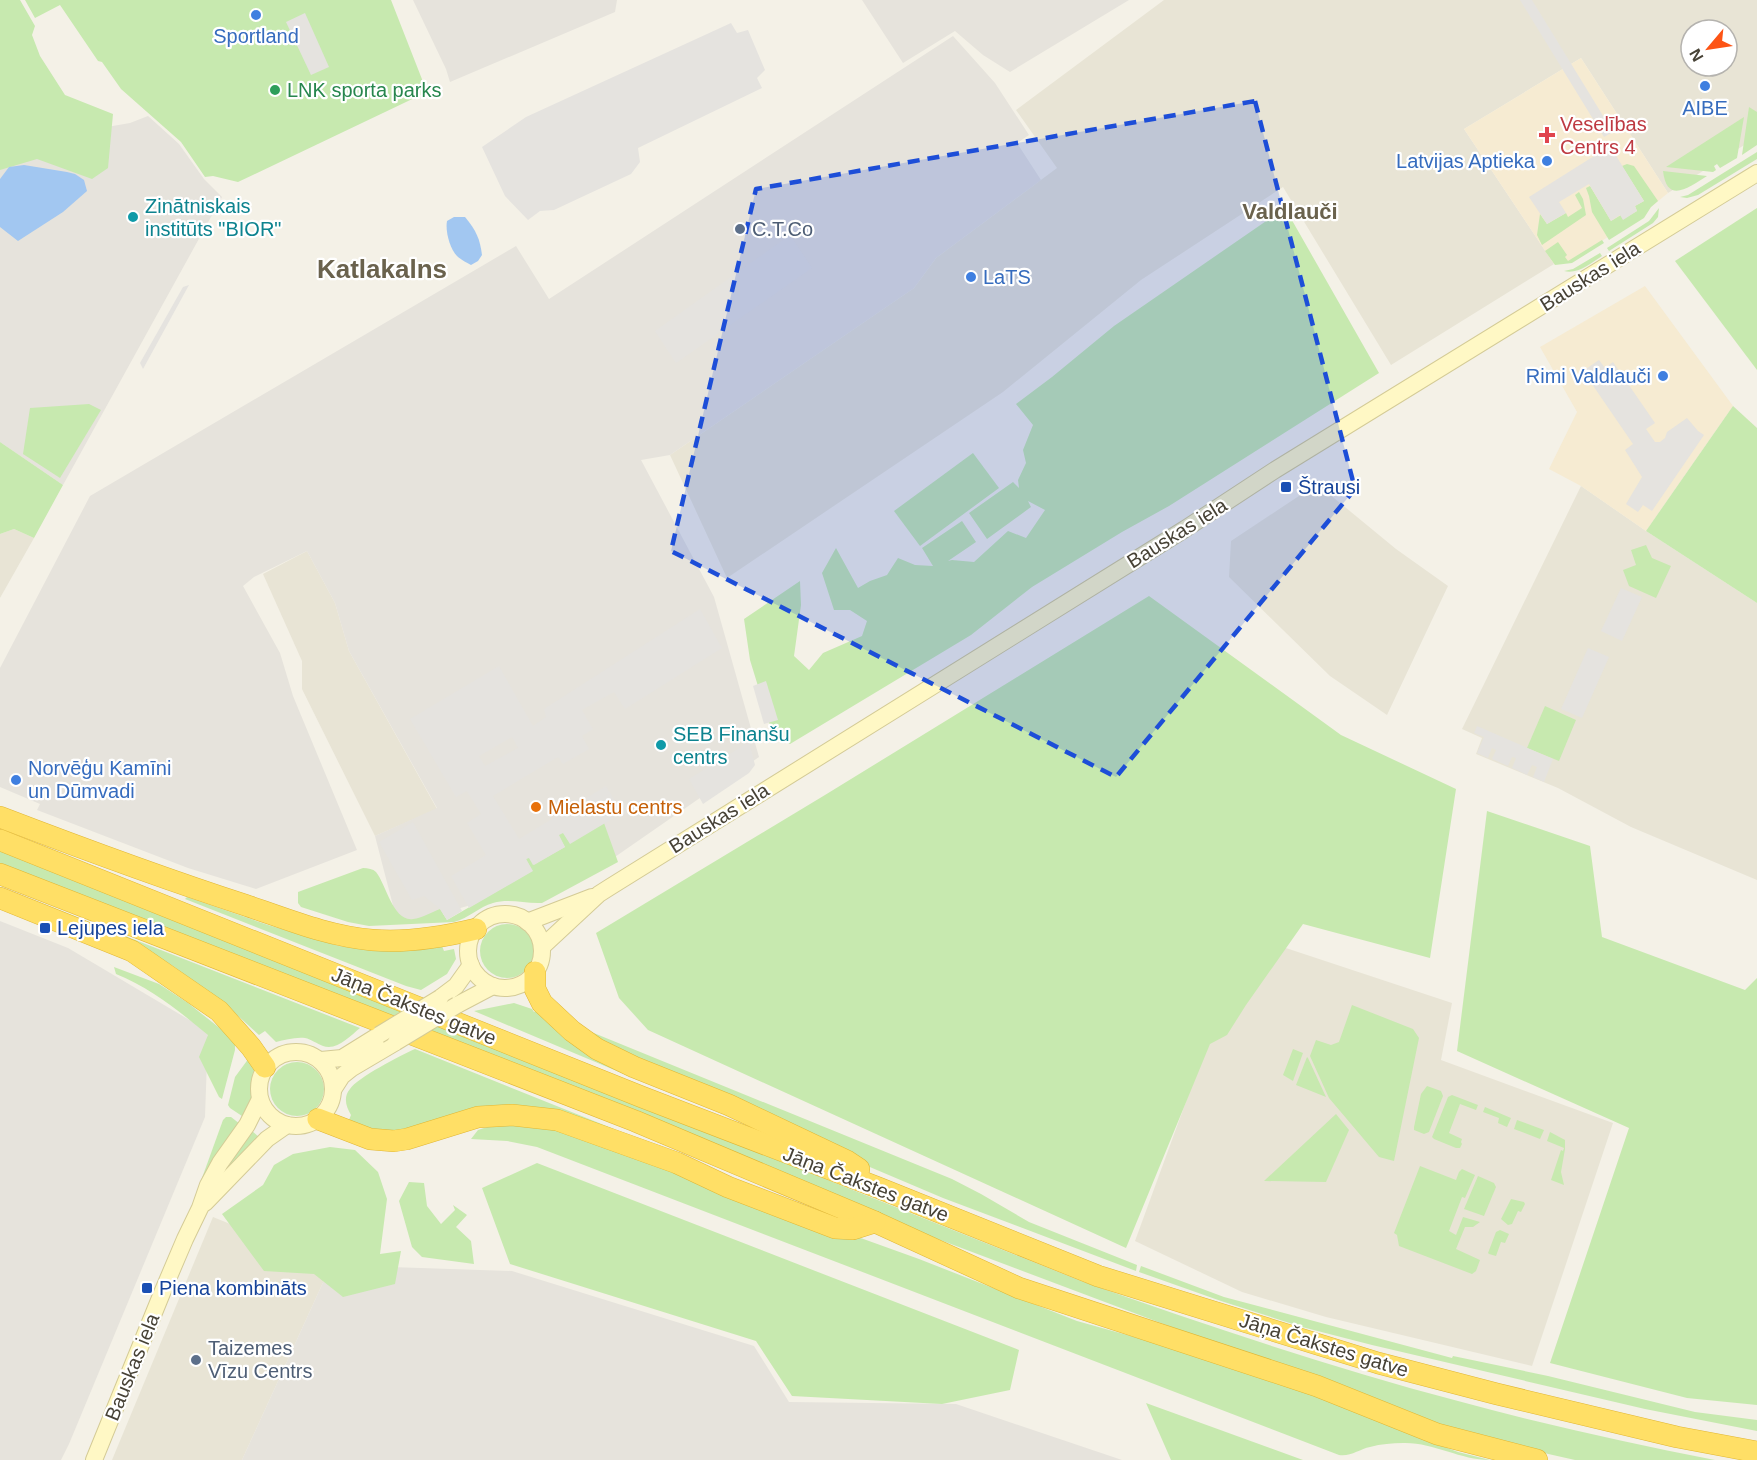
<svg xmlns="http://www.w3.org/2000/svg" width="1757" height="1460" font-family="Helvetica,sans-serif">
  <rect width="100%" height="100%" fill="#f4f1e7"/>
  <!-- residential -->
  <g fill="#e8e4d5" fill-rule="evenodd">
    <path d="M1164,0H1757V137L1668,193L1581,58L1464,129L1554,264L1391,365L1283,187L1141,280L1003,392L727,578L670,455L914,288L936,258L1057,168L1016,110ZM1691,30H1727V66H1691Z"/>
    <path d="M1317,484L1396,549L1448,586L1387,715L1330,676L1229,577L1231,541Z"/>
    <path d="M1581,486L1646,531L1757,603V880L1631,827L1558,788L1476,754L1482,738L1462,729Z"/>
    <path d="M14,529L34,538L0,598V534Z"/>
    <path d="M307,551L335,603L349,651L437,809L375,836L302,689V661L263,574Z"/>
    <path d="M1247,935L1452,1003L1441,1060L1613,1123L1532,1366L1326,1317L1242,1292L1135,1241Z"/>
    <path d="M213,1217L331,1265L242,1460H112Z"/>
  </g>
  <!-- commercial -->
  <g fill="#f6ebd2">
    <path d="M1581,58L1668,193L1640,216L1571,261L1554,264L1464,129Z"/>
    <path d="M1645,286L1733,406L1646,531L1581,486L1549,469L1577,412L1540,347Z"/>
  </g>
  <!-- industrial -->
  <g fill="#e6e3dc">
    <path d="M413,0H617L615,12L450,82L446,69Z"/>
    <path d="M862,0H1129L1010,72L983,55L955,31L903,63Z"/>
    <path d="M953,36L995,83L1029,135L1017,143L1041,180L936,258L914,288L670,455L641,460L714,597L759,757L599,868L436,915L413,921H397L375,836L437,808L349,651L335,603L307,551L254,577L243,586L280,653L293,696L357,850L256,889L188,868L37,810L40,804L0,787V668L90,496L516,246L549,299Z"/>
    <path d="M148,116L179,144L204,179L222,197L63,485L0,442V159L9,144L130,123Z"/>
    <path d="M0,921L68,948L208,1031L205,1117L69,1444L61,1460H0Z"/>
    <path d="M331,1265L512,1271L754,1346L789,1402L956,1404L1122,1460H242Z"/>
  </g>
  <!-- green -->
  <g fill="#c7e9af">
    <path d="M0,0H20L35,26L32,35L40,56L65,95L113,114L108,168L92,179L37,159L0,170Z"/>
    <path d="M25,0H391L427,92L238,182L213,176L205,177L181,142L121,89L102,62L98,61L60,5L35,18Z"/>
    <path d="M1749,107L1757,112V145L1742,155Z"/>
    <path d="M1744,117L1737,158L1720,168L1717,164L1714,166L1716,170L1713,172L1666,167Z"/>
    <path d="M1757,152V159L1698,195L1687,198L1680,197L1688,195Z"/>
    <path d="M1627,164L1634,166L1658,201L1651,207L1644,218L1609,240L1592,212L1589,196L1586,188L1590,186L1611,221L1621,215L1623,219L1637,211L1635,206L1644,201L1622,166Z"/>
    <path d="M1663,171L1707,176C1689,187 1667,205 1663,171Z"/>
    <path d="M1579,192L1583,199L1586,215L1542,245L1537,235L1540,214L1547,224L1566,213L1568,217L1582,208L1575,195Z"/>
    <path d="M1285,208L1379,373L1169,506L1122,532L1032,587L971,635L790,744L773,735L750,660L744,619L800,581L801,605L794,656L809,670L823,653L862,636L867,621L850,610H834L822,573L836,548L858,588L870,581L887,575L898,558L915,565L933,566L922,548L962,521L976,542L948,561L952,560L974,562L1008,531L1026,538L1045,510L1028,501L1031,507L987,539L969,513L1013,482L1019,488L1018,480L1026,463L1023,450L1033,425L1016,404L1052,377L1114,326Z"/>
    <path d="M1659,208L1658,217L1653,223L1609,251L1607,248L1649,221Z"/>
    <path d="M1757,208V370L1675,261Z"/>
    <path d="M1602,240L1604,243L1572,263L1555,265L1545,251L1558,242L1567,255L1565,257L1568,261Z"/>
    <path d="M1600,253L1602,256C1591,263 1577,275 1564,271L1573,269Z"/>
    <path d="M89,404L101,410L60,478L23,454L30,408Z"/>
    <path d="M1733,406L1757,428V603L1646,531Z"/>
    <path d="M0,442L63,485L34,538L14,529L0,534Z"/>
    <path d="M973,453L999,488L920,546L894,511Z"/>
    <path d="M1646,545L1652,558L1671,566L1656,598L1629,586L1623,570L1636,565L1631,550Z"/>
    <path d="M1149,596L1341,735L1456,789L1430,958L1303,924L1246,1005L1227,1035L1210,1044L1126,1248L648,1030L619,998L596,933L825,795Z"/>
    <path d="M1545,706L1576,720L1559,761L1527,748Z"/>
    <path d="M1487,811L1590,846L1602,937L1745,990L1757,978V1405L1687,1398L1550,1363L1629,1128L1457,1051Z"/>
    <path d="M604,823L618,862L542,903C525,904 510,898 493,903C479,907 469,918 454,922L369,926L348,922L301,907L298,903V892L363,868C368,868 373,869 376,872C386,884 393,922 413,919C422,918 432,912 440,909L447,920L532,871L526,859L529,857L534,865L565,847L558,835L563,832L570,843Z"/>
    <path d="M0,850L1081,1281C1205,1325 1330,1367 1458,1401C1542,1424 1629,1443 1715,1460H1575L1522,1448L1446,1427L1174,1328L911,1229L0,865Z"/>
    <path d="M0,887L360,1028C350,1036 337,1051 323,1046C317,1044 311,1039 305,1038C295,1037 285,1040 276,1042L265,1031L259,1035L224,1003L173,966L148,951L0,891Z"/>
    <path d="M187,897L268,925L339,946L366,949L442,946L444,951L454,949L456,959L447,974L421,990L406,986L185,899Z"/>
    <circle cx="507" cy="951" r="27"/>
    <path d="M114,967L159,984L188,1003L231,1037L235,1044V1050L222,1099L219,1097L199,1057L208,1035C179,1011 151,988 116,974Z"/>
    <path d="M514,1003L532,1009L534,1012L539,1009L631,1077L474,1011Z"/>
    <path d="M1352,1005L1413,1029L1419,1038L1394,1161L1379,1157L1329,1098L1310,1056L1316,1040L1331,1045L1339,1042Z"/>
    <path d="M579,1027L952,1179L981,1194L1029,1222L1137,1265L1136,1271L943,1198L858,1162L611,1048Z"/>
    <path d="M415,1049L614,1129L618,1133L579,1119L386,1131L370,1128L349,1120L351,1115C346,1107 343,1097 350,1089C357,1078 401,1055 415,1049Z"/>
    <path d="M1293,1049L1303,1053L1293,1081L1283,1075Z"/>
    <path d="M1307,1057L1308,1058L1326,1097L1296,1085Z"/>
    <path d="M249,1058L255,1070L252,1083V1100L245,1118L230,1108L228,1105L235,1077Z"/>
    <circle cx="297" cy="1089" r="27"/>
    <path d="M1427,1086L1441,1091L1443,1096L1429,1132L1424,1134L1414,1130V1127L1421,1094Z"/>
    <path d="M1452,1095L1478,1105L1476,1110L1460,1104L1449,1133L1462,1139L1461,1142L1462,1144L1460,1148H1456L1434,1139L1432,1137L1448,1097Z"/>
    <path d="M1485,1107L1511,1118L1507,1127L1498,1123L1499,1118L1483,1112Z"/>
    <path d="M1336,1114L1349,1130L1326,1182L1264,1181Z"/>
    <path d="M226,1117H231L240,1124L198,1189L223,1120Z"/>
    <path d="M1517,1120L1544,1130L1540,1139L1514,1129Z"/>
    <path d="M493,1125L552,1127L919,1259L1077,1321L1170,1347L1316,1394L1405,1432L1458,1452L1490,1460C1460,1460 1433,1442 1403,1443C1392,1443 1381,1444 1370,1447C1360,1449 1350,1457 1339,1455L537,1147L507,1141L471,1139L478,1130Z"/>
    <path d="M251,1130L259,1137L232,1165L229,1163Z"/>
    <path d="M1550,1132L1565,1140V1149L1561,1172L1564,1185L1551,1180L1561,1150L1563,1151L1564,1148L1547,1141Z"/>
    <path d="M330,1147L355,1150L378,1172L387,1199L380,1254L401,1251L395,1284L343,1297L314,1274L264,1271L222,1214L263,1185L274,1165L293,1154Z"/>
    <path d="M537,1163L1019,1350L1010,1390L942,1404L792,1396L756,1341L510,1264L482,1188Z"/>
    <path d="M1420,1166L1456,1180L1459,1172L1462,1169L1475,1175L1465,1198L1462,1197L1449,1231L1456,1235L1463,1217L1480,1222L1473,1227H1465L1456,1249L1480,1260L1476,1271L1472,1274L1399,1246L1397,1235L1394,1233Z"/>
    <path d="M1478,1176L1494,1183L1496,1187L1484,1216L1464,1209Z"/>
    <path d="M409,1182L424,1183L427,1206L441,1224L455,1210L453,1205L467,1215L456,1227L471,1241L474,1264L422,1257L412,1247L399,1201Z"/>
    <path d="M1511,1199L1524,1202L1525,1204L1521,1212L1518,1211L1512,1224L1508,1225L1501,1219Z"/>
    <path d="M1500,1230L1509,1234L1505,1243L1501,1242L1496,1256L1489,1254L1488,1253L1496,1232Z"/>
    <path d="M1141,1266L1224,1297L1452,1358L1453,1356L1548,1376L1695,1412L1757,1420V1431L1645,1409L1372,1345L1302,1327L1221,1301L1139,1272Z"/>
    <path d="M1146,1403L1303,1460H1171Z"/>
  </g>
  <!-- parking -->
  <g fill="#e5e3df" fill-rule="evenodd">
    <path d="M1520,0H1532L1613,132L1604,137Z"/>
    <path d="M305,13L329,67L311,75L286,22Z"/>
    <path d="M731,23L737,33L748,30L765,70L757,78L762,88L638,148L640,162L631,174L554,210L540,211L528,220L505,196L482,147L526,117Z"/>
    <path d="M1610,146L1644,201L1635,206L1637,211L1623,220L1620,215L1611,221L1589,184L1559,202L1566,213L1547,224L1529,197Z"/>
    <path d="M790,235L812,268L676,363L655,331Z"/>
    <path d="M189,285L143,369L140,363L183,287Z"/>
    <path d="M1599,360L1605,368L1613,362L1655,423L1646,429L1655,442H1660L1665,438L1667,432L1687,418L1698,431L1704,435L1652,511L1643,505L1638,512L1626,504L1642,477L1625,450L1633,444L1583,371Z"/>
    <path d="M1621,588L1642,597L1622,641L1601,631Z"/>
    <path d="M700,609L722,648L625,709L614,692L582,710L594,731L593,729L582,736L589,749L563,764L558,757L493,796L519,839L606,786L622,813L570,844L563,833L559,835L565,847L533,865L529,858L526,859L533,871L469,908L451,876L486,855L467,823L481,814L467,791L456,797L410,719L499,666L533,726L546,717L544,709ZM512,737L518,748L485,766L479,756Z"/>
    <path d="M1588,648L1609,657L1582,718L1561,709Z"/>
    <path d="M766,681L778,720L764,724L753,686Z"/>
    <path d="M1477,726L1553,759L1544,782L1533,777L1537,767L1532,765L1527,775L1512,768L1516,758L1512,757L1508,766L1492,759L1496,750L1492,748L1488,758L1477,753L1484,737L1474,733Z"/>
    <path d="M749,742L755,765L749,773L703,804L689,779Z"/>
    <path d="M413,822L462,911L447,920L440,909L424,896L412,900L379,842Z"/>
  </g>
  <!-- water -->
  <g fill="#a2c7f1">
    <path d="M24,165L67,172L75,174L84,180L87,191L63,212L18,241L0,227V179L9,167Z"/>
    <path d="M454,217H465C476,230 480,239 482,255L478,261L471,265C467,263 462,260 458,257C450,250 445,231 447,221Z"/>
  </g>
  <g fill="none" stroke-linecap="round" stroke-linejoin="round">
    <!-- secondary casing -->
    <g stroke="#d4cb96" stroke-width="18">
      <g id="secondary">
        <circle cx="505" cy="951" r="37"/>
        <path d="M527,922L592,897"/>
        <path d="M542,947L599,894L610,887L1185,529L1275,470L1757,173"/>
        <path d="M440,998L456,986L471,965"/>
        <path d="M457,1005L493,986"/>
        <circle cx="296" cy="1089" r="37"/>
        <path d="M321,1060L342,1058L379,1035"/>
        <path d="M333,1090L342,1076L352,1068L396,1042"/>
        <path d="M205,1203L267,1139L287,1125"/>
        <path d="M94,1460L162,1293L185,1239L200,1208L208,1185L220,1163L247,1125L260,1099"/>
      </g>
    </g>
    <!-- highway casing -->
    <g stroke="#e0b635" stroke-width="22">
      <g id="highway">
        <path d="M0,817C81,848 162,878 245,905C287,919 327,936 372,940C406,943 443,937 476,929"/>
        <path d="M0,840L642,1097L879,1188L1098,1276L1378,1363L1497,1394L1677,1437L1757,1452"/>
        <path d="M0,874L635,1121L875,1222L1019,1288L1317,1386L1437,1434L1537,1460"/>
        <path d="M0,898L132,951L219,1011L251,1047L265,1067"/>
        <path d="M535,972V989L542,1003L572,1031L597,1049L634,1067L729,1105L847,1161L859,1169"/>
        <path d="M318,1119L370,1139L394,1141L407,1139L478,1117L512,1115L557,1120L677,1163L728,1187L835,1228L853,1229L875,1222"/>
      </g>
    </g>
    <!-- secondary -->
    <use href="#secondary" stroke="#fff8c5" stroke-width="16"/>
    <!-- highway -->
    <use href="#highway" stroke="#ffdf66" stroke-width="21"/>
    <!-- secondary-bridge casing -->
    <g stroke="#d4cb96" stroke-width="18" stroke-linecap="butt">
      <g id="secondary-bridge">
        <path d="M379,1035L440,998"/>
        <path d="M396,1042L457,1005"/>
      </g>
    </g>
    <!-- secondary-bridge -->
    <use href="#secondary-bridge" stroke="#fff8c5" stroke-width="16"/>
  </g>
  <!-- marked area -->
  <path fill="#1d4ed8" fill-opacity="0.2" stroke="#1d4ed8" stroke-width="4.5" stroke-dasharray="12 8" stroke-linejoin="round" d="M1255,101L1355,489L1116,777L671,551L756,189Z"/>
  <!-- markers -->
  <g fill="#3f7fe0" stroke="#fff" stroke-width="2">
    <circle cx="256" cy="15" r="6"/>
    <circle cx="1705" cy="86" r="6"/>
    <circle cx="1547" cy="161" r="6"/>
    <circle cx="971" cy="277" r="6"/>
    <circle cx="1663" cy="376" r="6"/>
    <circle cx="16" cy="780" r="6"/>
  </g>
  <circle fill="#2e9e5b" stroke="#fff" stroke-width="2" cx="275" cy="90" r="6"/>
  <path fill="#e0444e" stroke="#fff" stroke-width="2" d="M1544 126h6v6h6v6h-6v6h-6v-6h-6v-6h6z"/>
  <g fill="#0f9aa8" stroke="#fff" stroke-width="2">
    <circle cx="133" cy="217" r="6"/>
    <circle cx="661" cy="745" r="6"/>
  </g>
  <g fill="#5c6f8a" stroke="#fff" stroke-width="2">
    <circle cx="740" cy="229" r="6"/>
    <circle cx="196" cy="1360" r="6"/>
  </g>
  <g fill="#1a4fb4" stroke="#fff" stroke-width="2">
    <rect x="1280" y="481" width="12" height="12" rx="3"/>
    <rect x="39" y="922" width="12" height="12" rx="3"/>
    <rect x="141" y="1282" width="12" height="12" rx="3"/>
  </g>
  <circle fill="#e8710a" stroke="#fff" stroke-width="2" cx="536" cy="807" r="6"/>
  <g text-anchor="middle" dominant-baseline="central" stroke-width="4.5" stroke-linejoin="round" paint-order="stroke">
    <!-- shop labels -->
    <g font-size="20" fill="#366cbe" stroke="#fff">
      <text x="256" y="36">Sportland</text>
      <text x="1705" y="108">AIBE</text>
      <text x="1535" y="161" text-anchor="end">Latvijas Aptieka</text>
      <text x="983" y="277" text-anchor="start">LaTS</text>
      <text x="1651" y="376" text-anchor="end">Rimi Valdlauči</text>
      <text x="28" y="768" text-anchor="start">Norvēģu Kamīni<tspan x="28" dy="23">un Dūmvadi</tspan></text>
    </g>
    <!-- leisure labels -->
    <g font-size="20" fill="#27864d" stroke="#fff" text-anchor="start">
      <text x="287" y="90">LNK sporta parks</text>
    </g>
    <!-- health labels -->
    <g font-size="20" fill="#be3a42" stroke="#fff" text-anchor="start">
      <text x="1560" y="124">Veselības<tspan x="1560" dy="23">Centrs 4</tspan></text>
    </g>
    <!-- culture labels -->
    <g font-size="20" fill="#0d838f" stroke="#fff" text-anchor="start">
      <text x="145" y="206">Zinātniskais<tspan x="145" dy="23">institūts "BIOR"</tspan></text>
      <text x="673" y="734">SEB Finanšu<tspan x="673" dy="23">centrs</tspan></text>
    </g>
    <!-- service labels -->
    <g font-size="20" fill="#4e5e75" stroke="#fff" text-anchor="start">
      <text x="752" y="229">C.T.Co</text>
      <text x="208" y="1348">Taizemes<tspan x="208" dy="23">Vīzu Centrs</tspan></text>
    </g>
    <!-- street labels -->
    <g font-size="20" fill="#474236" stroke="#fff">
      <text transform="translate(1590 276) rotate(-32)">Bauskas iela</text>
      <text transform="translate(1177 533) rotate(-32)">Bauskas iela</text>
      <text transform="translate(719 818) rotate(-32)">Bauskas iela</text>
      <text transform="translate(414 1006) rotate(22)">Jāņa Čakstes gatve</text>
      <text transform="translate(866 1184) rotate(21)">Jāņa Čakstes gatve</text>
      <text transform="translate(1324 1345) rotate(17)">Jāņa Čakstes gatve</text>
      <text transform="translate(132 1367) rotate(-68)">Bauskas iela</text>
    </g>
    <!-- transit labels -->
    <g font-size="20" fill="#164399" stroke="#fff" text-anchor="start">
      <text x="1298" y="487">Štrausi</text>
      <text x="57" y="928">Lejupes iela</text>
      <text x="159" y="1288">Piena kombināts</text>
    </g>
    <!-- food labels -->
    <g font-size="20" fill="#c56008" stroke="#fff" text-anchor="start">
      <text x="548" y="807">Mielastu centrs</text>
    </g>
    <!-- quarter labels -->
    <g font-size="22" font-weight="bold" fill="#6a624d" stroke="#fff">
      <text x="1290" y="211">Valdlauči</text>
    </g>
    <!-- district labels -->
    <g font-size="26" font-weight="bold" fill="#6a624d" stroke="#fff">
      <text x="382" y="269">Katlakalns</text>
    </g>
  </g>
  <!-- north arrow -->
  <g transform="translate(1709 48) rotate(241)"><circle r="28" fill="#ffffff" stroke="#b5b3af" stroke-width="1.5"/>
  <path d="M0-4.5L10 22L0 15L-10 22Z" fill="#fd5415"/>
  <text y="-9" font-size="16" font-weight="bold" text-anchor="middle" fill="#474236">N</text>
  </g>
</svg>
